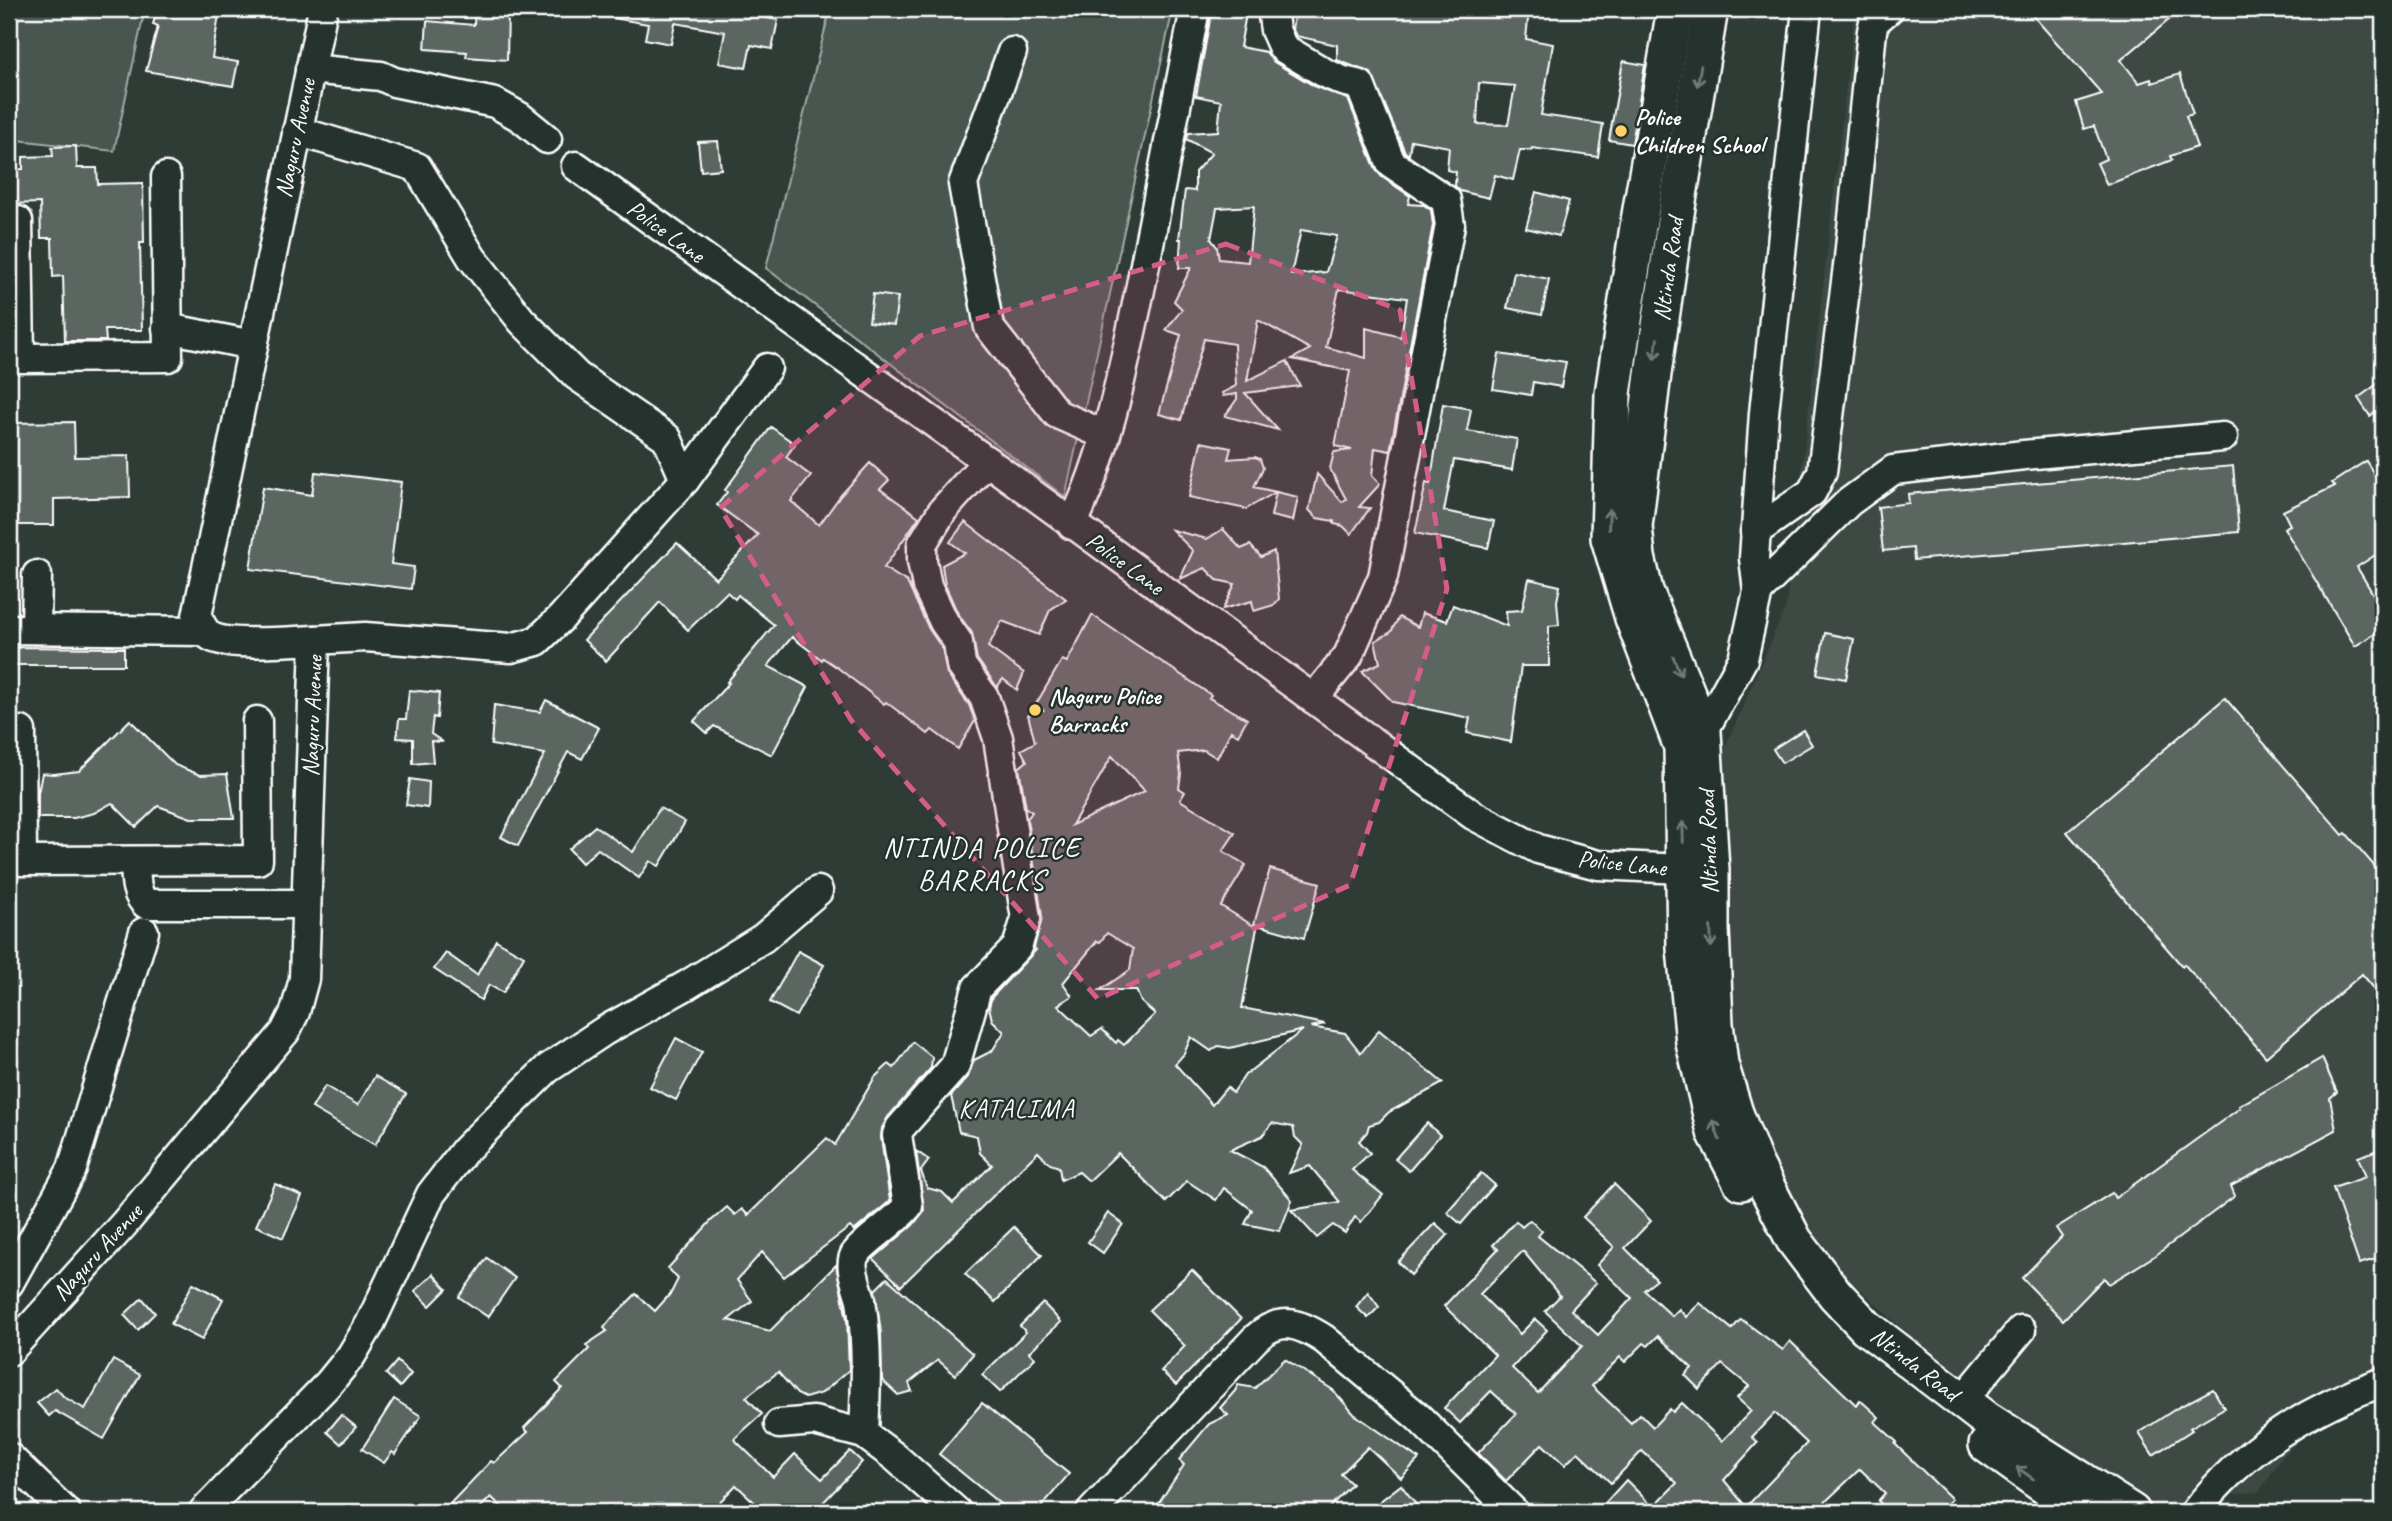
<svg xmlns="http://www.w3.org/2000/svg" width="2392" height="1521" font-family="Caveat,sans-serif">
  <rect width="100%" height="100%" fill="#2f3b35"/>
  <filter id="ink" filterUnits="userSpaceOnUse"><feTurbulence type="fractalNoise" baseFrequency=".0143" numOctaves="2"/><feDisplacementMap in="SourceGraphic" scale="14" xChannelSelector="R" yChannelSelector="G"/><feConvolveMatrix kernelMatrix="1 2 1 2 8 2 1 2 1" color-interpolation-filters="sRGB"/></filter>
  <g filter="url(#ink)">
    <!-- built -->
    <path fill="#3c4842" d="M1855,9H2383V1400L2360,1406L2311,1429L2283,1456L2259,1492L2201,1497L2180,1512L2152,1508L1943,1367L1834,1265L1754,1139L1730,1074L1721,757L1786,606Z"/>
    <!-- green -->
    <g fill="#4a544f" stroke="#a4aaa7" stroke-width="2">
      <path d="M9,9H145L114,151L9,139Z"/>
      <path d="M830,9H1173L1065,497L766,268Z"/>
    </g>
    <!-- building -->
    <g fill="#5b6661" stroke="#fff" stroke-width="2" fill-rule="evenodd">
      <path d="M158,9H220L212,58L238,62L233,86L146,71L158,26L153,24Z"/>
      <path d="M475,9H508L507,60L466,57L467,52L425,49L427,21L474,25Z"/>
      <path d="M614,9H757L756,16L778,20L772,49L751,45L746,68L719,63L725,32L675,23L671,44L645,39L648,24L613,18Z"/>
      <path d="M1212,9L1246,14L1240,47L1266,52L1274,62L1316,87L1348,99L1376,170L1382,177L1410,196L1408,204L1424,205L1431,210L1433,225L1390,451L1375,448L1372,476L1380,484L1359,507L1370,508L1351,534L1343,526L1334,524V521L1317,518L1309,510L1317,474L1342,502L1346,499L1330,469L1334,452L1352,450L1335,446L1350,371L1292,359L1310,349L1258,320L1247,381L1287,361L1300,386L1245,393L1278,430L1225,416L1237,399V394L1223,396L1222,393L1236,386L1234,344L1204,339L1181,420L1159,414L1181,335L1166,330L1182,309L1174,301L1191,268H1179L1181,239H1179L1185,190L1195,191V172L1212,153L1186,139L1188,133L1218,131L1221,101L1196,96ZM1254,206L1248,262L1219,259L1217,247L1211,239L1217,208ZM1301,230L1337,236L1326,272L1291,275ZM1339,289L1407,298L1401,337L1366,328V358L1326,347Z"/>
      <path d="M1296,9H1529L1526,39L1553,44L1541,115L1603,124L1598,157L1532,148L1531,150H1520L1513,180L1495,175L1489,198L1460,191L1455,186L1456,172L1447,170L1449,147L1411,140L1409,155L1405,152L1371,73L1337,60V45L1296,36L1292,28ZM1479,83L1515,86L1508,125L1477,124Z"/>
      <path d="M2027,9H2182L2121,60L2139,83L2151,79L2152,83L2180,74L2193,114L2186,116L2197,147L2170,156L2172,160L2107,185L2097,163L2106,159L2094,126L2084,129L2076,102L2102,94Z"/>
      <path d="M1623,61L1645,65L1632,144L1609,140Z"/>
      <path d="M718,141L721,169L701,171L698,142Z"/>
      <path d="M76,146L77,168H97L98,184L143,183L144,243H140L142,330H105L106,341H65L63,276L53,277L52,238H41L40,203L9,204V170L23,169V157L53,156L52,147Z"/>
      <path d="M1536,192L1569,201L1559,236L1526,228Z"/>
      <path d="M1514,272L1549,279L1542,315L1507,308Z"/>
      <path d="M873,294L898,297L894,325L869,322Z"/>
      <path d="M1499,354L1546,361L1547,359L1566,362L1561,387L1533,382L1531,395L1493,389Z"/>
      <path d="M2383,380V406L2370,416L2358,398Z"/>
      <path d="M1443,404L1471,409L1467,431L1517,439L1512,470L1454,460L1444,511L1494,521L1488,548L1415,533L1426,483L1430,484Z"/>
      <path d="M74,422L75,457L129,456L130,497L54,499V525H14V499L9,500V423Z"/>
      <path d="M771,427L795,444L786,457L811,476L791,501L819,525L841,495L870,463L889,480L880,489L919,517L884,568L907,582L929,629L942,648L947,674L969,705L975,721L958,749L932,730L928,734L886,702L884,704L838,668L823,658L822,660L792,637L768,666L808,687L772,755L714,726L707,733L694,721L729,683L727,682L774,625L738,595L735,599L727,592L688,630L660,602L606,661L584,640L677,543L716,579L758,535L717,505L727,492L725,490Z"/>
      <path d="M1201,442L1231,448L1228,459L1255,457L1260,459L1263,468L1254,487L1276,492L1246,509L1189,497Z"/>
      <path d="M2366,461L2383,488V550L2357,567L2383,611V629L2355,646L2284,528L2290,525L2283,511L2335,486L2332,483Z"/>
      <path d="M2233,466L2239,532L1914,560L1913,548L1883,551L1878,507L1909,503L1908,494Z"/>
      <path d="M315,472L401,482L391,564L414,567L411,589L250,569L263,487L312,495Z"/>
      <path d="M1276,492L1298,497L1293,521L1271,516Z"/>
      <path d="M965,522L1066,599L1050,610L1039,635L1002,621L988,647L1024,673L1017,690L1003,679L997,687L977,659L972,633L958,614L945,585L942,565L965,553L950,542Z"/>
      <path d="M1223,529L1241,549L1250,545L1261,557L1274,551L1279,599L1274,605L1254,611L1252,601L1223,609L1235,584L1217,580L1205,568L1180,579L1193,551L1172,530L1207,539Z"/>
      <path d="M1529,579L1560,586L1557,601L1559,625L1549,626V666H1521L1511,742L1467,733L1470,718L1393,702L1362,671L1380,663L1375,641L1391,632L1399,617L1418,627L1422,613L1447,621L1453,605L1507,626L1506,611L1522,610Z"/>
      <path d="M1092,615L1211,695L1209,698L1247,719L1238,735L1231,731L1217,758L1204,750L1178,753L1181,774L1179,788L1185,792L1180,800L1235,833L1223,851L1246,865L1221,906L1257,928L1242,1008L1325,1024L1311,1027L1345,1033L1361,1053L1379,1030L1443,1083L1389,1112L1379,1122L1369,1125L1367,1132L1359,1141L1370,1153L1352,1170L1383,1195L1361,1222L1355,1217L1345,1233L1333,1225L1317,1238L1291,1210L1340,1202L1310,1166L1289,1173L1303,1145L1295,1137L1293,1127L1272,1123L1262,1136L1230,1150L1263,1167L1292,1200L1280,1231L1245,1224L1252,1210L1224,1188L1216,1200L1187,1181L1166,1202L1118,1153L1089,1181L1079,1172L1061,1180L1059,1167L1050,1164L1038,1152L901,1286L873,1259L913,1225L924,1211L916,1151L929,1160L921,1171L927,1188L942,1192L953,1203L992,1165L980,1153L977,1136L959,1132L951,1096L968,1077L974,1060L992,1051L1004,1032L992,1020L989,1007L992,997L1036,950L1034,948L1042,916L1027,819L1032,812L1026,808L1019,768L1027,761L1021,750L1035,742L1028,715L1043,710L1036,704L1062,660L1067,662ZM1112,756L1145,791L1072,825ZM1107,933L1133,949L1130,970L1100,990H1136L1141,1002L1155,1014L1124,1045L1118,1040L1116,1043L1102,1029L1091,1036L1058,1005L1072,996L1063,983L1097,941L1100,942ZM1303,1030L1245,1075L1233,1093L1227,1087L1212,1105L1175,1064L1184,1054L1191,1037L1211,1051L1218,1046L1230,1048Z"/>
      <path d="M1825,633L1854,639L1846,679L1817,674Z"/>
      <path d="M9,647L124,648V665H9Z"/>
      <path d="M409,690L439,693L437,718L433,717L431,734L443,742L431,741L433,762L413,764V739L397,738L399,719H406Z"/>
      <path d="M2225,698L2343,835L2346,833L2383,876V999L2362,974L2266,1057L2184,964L2182,966L2067,832Z"/>
      <path d="M546,700L599,728L582,759L568,752L518,846L501,837L545,754L491,745L494,705L540,712Z"/>
      <path d="M130,720L175,765L200,775L227,774L234,818H191L158,806L136,827L112,803L94,813L74,818H38V793L42,773L54,774L79,771Z"/>
      <path d="M1803,730L1812,745L1782,763L1773,749Z"/>
      <path d="M410,779L429,782L428,808L406,805Z"/>
      <path d="M660,808L685,822L659,866L650,861L639,878L598,849L582,863L569,849L595,826L633,852Z"/>
      <path d="M1270,869L1320,883L1304,938L1254,924Z"/>
      <path d="M496,940L524,956L503,993L489,985L481,1000L434,969L446,953L477,975Z"/>
      <path d="M798,951L824,965L796,1016L770,1002Z"/>
      <path d="M676,1038L702,1052L676,1100L650,1087Z"/>
      <path d="M913,1042L932,1057L931,1068L888,1117L882,1128L881,1138L890,1201L854,1231L850,1227L784,1277L762,1252L737,1280L752,1301L728,1320L770,1331L836,1265L847,1319L849,1370L822,1393L805,1398L797,1394L778,1372L746,1397L762,1414L734,1439L773,1477L795,1454L822,1479L850,1451L862,1462L814,1512H765L736,1485L710,1512H507L491,1497L476,1512H442L491,1461L494,1463L528,1432L524,1428L562,1388L556,1382L589,1349L586,1345L607,1331L604,1328L612,1318L636,1294L655,1311L671,1293L678,1279L668,1268L711,1221L727,1207L735,1215L742,1209L748,1215L827,1138L835,1145L875,1077L889,1064L894,1068Z"/>
      <path d="M2322,1058L2337,1092L2330,1098L2336,1130L2231,1186L2235,1196L2156,1255L2109,1284L2104,1278L2063,1320L2022,1278L2062,1237L2056,1228L2112,1193L2115,1198L2240,1108L2239,1106Z"/>
      <path d="M375,1076L406,1094L375,1145L312,1108L325,1086L358,1105Z"/>
      <path d="M1427,1123L1440,1135L1409,1171L1395,1159Z"/>
      <path d="M2383,1148V1257L2359,1264L2333,1188L2366,1177L2358,1157Z"/>
      <path d="M1481,1173L1495,1185L1461,1224L1447,1212Z"/>
      <path d="M275,1184L302,1196L283,1238L256,1226Z"/>
      <path d="M1614,1184L1651,1221L1625,1248L1657,1280L1644,1290L1672,1316L1679,1309L1686,1317L1700,1303L1732,1329L1741,1319L1783,1350L1790,1341L1856,1405L1860,1400L1879,1417L1875,1422L1897,1442L1895,1444L1952,1499L1937,1512H1891L1878,1501L1885,1493L1860,1469L1824,1503L1834,1512H1597L1626,1480L1653,1507L1677,1483L1642,1451L1611,1483L1578,1452L1565,1465L1542,1444L1506,1481L1478,1453L1516,1414L1491,1391L1460,1423L1444,1408L1495,1355L1444,1306L1498,1249L1493,1245L1516,1221L1522,1227L1530,1220L1542,1231L1538,1236L1596,1283L1571,1310L1598,1335L1632,1298L1597,1265L1614,1247L1583,1217ZM1523,1251L1560,1296L1545,1311L1582,1346L1538,1393L1512,1368L1547,1330L1535,1319L1520,1334L1480,1294ZM1658,1336L1692,1368L1685,1375L1699,1389L1722,1364L1749,1386L1737,1398L1751,1411L1722,1441L1682,1403L1673,1412L1670,1409L1653,1427L1640,1414L1631,1423L1592,1386L1620,1357L1625,1362L1644,1343L1648,1346ZM1775,1413L1807,1443L1746,1507L1724,1480L1758,1442L1752,1437Z"/>
      <path d="M1108,1213L1123,1224L1103,1253L1088,1242Z"/>
      <path d="M1435,1223L1448,1235L1411,1275L1398,1262Z"/>
      <path d="M1014,1227L1042,1255L995,1302L965,1274Z"/>
      <path d="M487,1258L515,1278L488,1317L459,1297Z"/>
      <path d="M1192,1270L1241,1319L1176,1385L1161,1371L1185,1346L1149,1310Z"/>
      <path d="M433,1274L447,1289L430,1306L415,1291Z"/>
      <path d="M887,1278L973,1354L955,1375L938,1360L909,1383L912,1391L898,1395L882,1380L881,1333L875,1290Z"/>
      <path d="M193,1283L223,1299L202,1340L171,1324Z"/>
      <path d="M1368,1292L1379,1307L1368,1318L1356,1307Z"/>
      <path d="M142,1298L155,1313L138,1330L124,1315Z"/>
      <path d="M1043,1303L1061,1322L1029,1352L1035,1358L1000,1392L982,1375L1026,1332L1020,1326Z"/>
      <path d="M1285,1359L1333,1390L1354,1414L1419,1459L1401,1478L1368,1447L1341,1474L1352,1484L1325,1512H1153L1184,1465L1179,1460L1209,1424L1228,1415L1220,1408L1235,1391L1238,1385L1255,1388Z"/>
      <path d="M113,1360L140,1375L104,1439L55,1411L49,1416L37,1403L56,1388L64,1397L85,1409Z"/>
      <path d="M397,1361L411,1374L400,1387L386,1374Z"/>
      <path d="M2213,1389L2224,1408L2190,1428L2192,1430L2153,1455L2139,1433L2177,1408Z"/>
      <path d="M394,1399L421,1416L395,1454L392,1452L384,1463L362,1449Z"/>
      <path d="M982,1403L1069,1474L1037,1512H1010L939,1454Z"/>
      <path d="M341,1415L356,1427L341,1444L327,1432Z"/>
      <path d="M1401,1485L1422,1512H1366Z"/>
    </g>
    <g fill="none" stroke-linecap="round" stroke-linejoin="round">
      <!-- minor casing -->
      <g stroke="#fff" stroke-width="33">
        <g id="minor">
          <path d="M1272,9L1275,30L1283,48L1325,73L1343,81L1360,85L1391,163L1446,200L1450,225L1383,577L1348,656L1313,699"/>
          <path d="M1012,52L963,184L989,327L1057,414L1105,435"/>
          <path d="M310,69L381,76L394,82L495,103L520,117L547,139"/>
          <path d="M297,131L417,167L472,258L522,321L577,376L667,438L685,480"/>
          <path d="M576,166L987,461L1473,815L1538,849L1598,865L1704,870"/>
          <path d="M18,221L20,358L168,357L166,177"/>
          <path d="M167,328L253,345"/>
          <path d="M1072,525C1108,451 1124,365 1141,285C1159,193 1177,101 1195,9"/>
          <path d="M1755,532L1812,492L1822,472L1849,258L1872,31L1874,22L1889,9"/>
          <path d="M1758,591L1849,502L1893,470L2024,455L2223,437"/>
          <path d="M9,629L205,631"/>
          <path d="M36,629L37,575"/>
          <path d="M315,640L365,637L511,648L537,641L561,618L685,480L767,368"/>
          <path d="M21,731L22,861L258,860L257,721"/>
          <path d="M1703,732L1743,659L1758,591L1754,558L1764,413L1807,9"/>
          <path d="M135,861C136,875 134,893 146,904H306"/>
          <path d="M9,1283L72,1169L144,932"/>
          <path d="M9,1351L124,1224L285,1032L295,1012L304,979L315,640C291,641 234,646 214,638C204,634 201,624 197,616L323,9"/>
          <path d="M1962,1401L2021,1330"/>
          <path d="M779,1424L814,1421L864,1434L895,1457L957,1512"/>
          <path d="M864,1434C866,1387 868,1347 861,1300C858,1287 847,1265 856,1253C869,1237 893,1224 908,1206L897,1135L900,1128L955,1066L977,988L1017,947L1026,919L998,738L984,697L961,665L958,642L944,622L927,586L922,561V544L943,510L987,461"/>
          <path d="M9,1457L66,1512"/>
          <path d="M203,1512L329,1383L351,1356L370,1324L431,1194L465,1150L547,1069L604,1031L687,985L763,938L818,891"/>
          <path d="M1091,1512L1256,1338C1280,1316 1299,1323 1324,1339L1418,1417L1514,1512"/>
          <path d="M2195,1512C2242,1450 2311,1407 2383,1382"/>
        </g>
      </g>
      <!-- major casing -->
      <g stroke="#fff" stroke-width="40">
        <g id="major">
          <path d="M1675,9L1638,227L1613,394L1609,538L1633,618L1682,747L1685,948L1694,1043L1715,1132L1741,1182"/>
          <path d="M1710,9L1677,207L1653,374L1634,526L1637,557L1645,591L1703,732L1711,870V928L1715,1024L1720,1064L1735,1113L1755,1164L1794,1240L1835,1294L1866,1327L1986,1419L2132,1512"/>
          <path d="M1987,1445L2081,1512"/>
        </g>
      </g>
      <!-- minor -->
      <use href="#minor" stroke="#26332d" stroke-width="28"/>
      <!-- major -->
      <use href="#major" stroke="#26332d" stroke-width="35"/>
    </g>
    <!-- one-way arrows -->
    <defs><path id="oneway-shaft" d="M-6 0H5M1.5-3L5.5 0L1.5 3" fill="none" stroke-width="1.6" stroke-linecap="round" stroke-linejoin="round" transform="scale(1.75)"/></defs>
    <g stroke="#727a76">
      <use href="#oneway-shaft" transform="translate(1699 76) rotate(100)"/>
      <use href="#oneway-shaft" transform="translate(1656 349) rotate(98)"/>
      <use href="#oneway-shaft" transform="translate(1609 519) rotate(-88)"/>
      <use href="#oneway-shaft" transform="translate(1677 666) rotate(68)"/>
      <use href="#oneway-shaft" transform="translate(1683 832) rotate(-91)"/>
      <use href="#oneway-shaft" transform="translate(1711 937) rotate(88)"/>
      <use href="#oneway-shaft" transform="translate(1716 1130) rotate(-110)"/>
      <use href="#oneway-shaft" transform="translate(2025 1473) rotate(-145)"/>
    </g>
  </g>
  <!-- marked area -->
  <path fill="#d45d8c" fill-opacity="0.2" stroke="#d45d8c" stroke-width="5" stroke-dasharray="14 9" stroke-linejoin="round" d="M1226,244L1400,310L1447,589L1350,885L1098,999L851,720L720,508L920,336Z"/>
  <!-- markers -->
  <g fill="#ffd166" stroke="#26332d" stroke-width="2.5">
    <circle cx="1621" cy="131" r="7"/>
    <circle cx="1035" cy="710" r="7"/>
  </g>
  <g text-anchor="middle" dominant-baseline="central" stroke-width="5" stroke-linejoin="round" paint-order="stroke">
    <!-- poi labels -->
    <g font-size="24" font-weight="bold" fill="#fff" stroke="#26332d" text-anchor="start">
      <text x="1635" y="117">Police<tspan x="1635" dy="28">Children School</tspan></text>
      <text x="1049" y="696">Naguru Police<tspan x="1049" dy="28">Barracks</tspan></text>
    </g>
    <!-- street labels -->
    <g font-size="24" fill="#fff" stroke="#26332d">
      <text transform="translate(295 138) rotate(-78)">Naguru Avenue</text>
      <text transform="translate(666 231) rotate(36)">Police Lane</text>
      <text transform="translate(1668 269) rotate(-82)">Ntinda Road</text>
      <text transform="translate(1125 563) rotate(36)">Police Lane</text>
      <text transform="translate(312 716) rotate(-88)">Naguru Avenue</text>
      <text transform="translate(1708 842) rotate(-92)">Ntinda Road</text>
      <text transform="translate(1622 863) rotate(6)">Police Lane</text>
      <text transform="translate(97 1252) rotate(-48)">Naguru Avenue</text>
      <text transform="translate(1915 1364) rotate(38)">Ntinda Road</text>
    </g>
    <!-- neighbourhood labels -->
    <g font-size="26" letter-spacing="2" fill="#fff" stroke="#26332d">
      <text x="1017" y="1108">KATALIMA</text>
    </g>
    <!-- quarter labels -->
    <g font-size="28" letter-spacing="2" fill="#fff" stroke="#26332d">
      <text x="982" y="847">NTINDA POLICE<tspan x="982" dy="32">BARRACKS</tspan></text>
    </g>
  </g>
  <!-- margin -->
  <rect width="2392" height="1521" fill="none" stroke="#26332d" stroke-width="35"/>
  <rect x="18" y="18" width="2357" height="1486" fill="none" stroke="#fff" stroke-width="2.5" filter="url(#ink)"/>
</svg>
